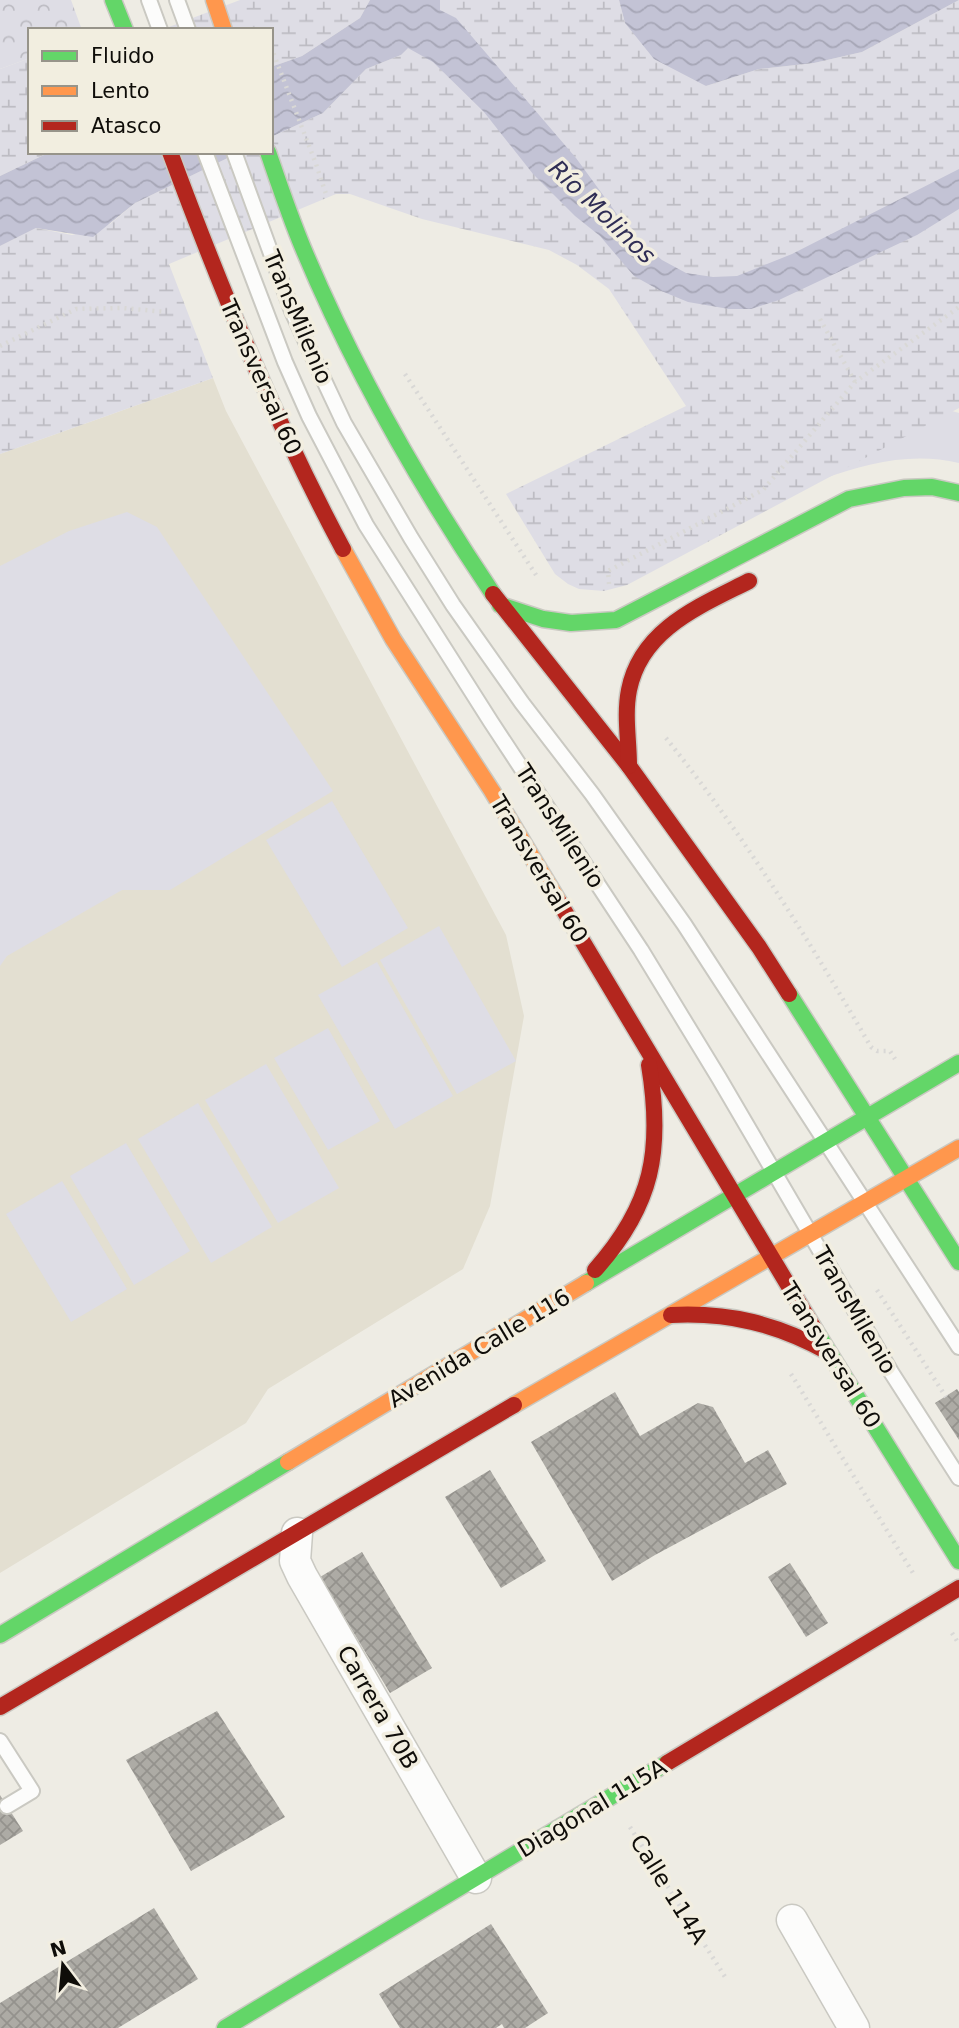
<svg xmlns="http://www.w3.org/2000/svg" width="959" height="2028" font-family="'DejaVu Sans',sans-serif">
  <defs>
    <pattern id="forest-crowns" width="20" height="18" patternUnits="userSpaceOnUse" patternTransform="scale(1.75)"><rect width="20" height="18" fill="#dedde5"/><path d="M2 6a3 3 0 1 1 6 0M12 15a3 3 0 1 1 6 0" fill="none" stroke="#bdbcc3"/></pattern>
    <pattern id="wetland-marsh" width="20" height="14" patternUnits="userSpaceOnUse" patternTransform="scale(1.75)"><rect width="20" height="14" fill="#dedde5"/><path d="M1 5h8M5 5V1M11 12h8M15 12V8" fill="none" stroke="#bdbcc3"/></pattern>
    <pattern id="water-waves" width="16" height="10" patternUnits="userSpaceOnUse" patternTransform="scale(1.75)"><rect width="16" height="10" fill="#c3c3d5"/><path d="M0 5q4-4 8 0t8 0" fill="none" stroke="#a6a6b6"/></pattern>
    <pattern id="building-cross-hatch" width="8" height="8" patternUnits="userSpaceOnUse" patternTransform="scale(1.75)"><rect width="8" height="8" fill="#adaba5"/><path d="M0 0l8 8M0 8l8-8" fill="none" stroke="#94928d"/></pattern>
  </defs>
  <rect width="100%" height="100%" fill="#eeece4"/>
  <!-- built -->
  <path fill="#e3dfd1" d="M213,378L226,411L506,935L524,1016L490,1206L463,1269L268,1389L246,1423L0,1573V454Z"/>
  <!-- grass -->
  <g fill="#dedde5">
    <path d="M952,411L959,413V463C912,452 867,463 823,479Z"/>
    <path d="M127,512L157,527L333,791L170,890H122L7,956L0,966V566L69,531Z"/>
    <path d="M332,801L408,928L342,967L266,840Z"/>
    <path d="M439,926L516,1061L457,1094L380,960Z"/>
    <path d="M377,962L453,1096L395,1129L318,995Z"/>
    <path d="M328,1028L380,1121L328,1150L274,1058Z"/>
    <path d="M266,1064L339,1188L278,1223L205,1100Z"/>
    <path d="M198,1103L272,1227L211,1263L138,1139Z"/>
    <path d="M126,1143L190,1251L134,1285L70,1176Z"/>
    <path d="M62,1181L127,1289L71,1322L6,1214Z"/>
  </g>
  <!-- forest -->
  <path fill="url(#forest-crowns)" d="M0,0H71L82,30H30V58L0,69Z"/>
  <!-- wetland -->
  <g fill="url(#wetland-marsh)">
    <path d="M240,0H370L360,18L302,56L271,67V30H161Z"/>
    <path d="M440,0H619L625,23L706,86L759,69L814,63L862,52L959,0V408L627,585L604,591L579,589L568,584L555,574L506,494L686,406L609,289L577,265L549,250L422,219L350,194H336L169,264L213,378L0,454V246L36,228L72,235L110,224L135,203L240,152H271V137L323,113L366,69L401,55L439,10Z"/>
    <path d="M30,58V152H50L0,176V69Z"/>
  </g>
  <!-- water -->
  <g fill="url(#water-waves)">
    <path d="M370,0H440V10L456,18L576,158L633,236L662,260L686,273L713,277L737,276L792,254L959,169V209L917,235L779,300L751,309H729L688,302L659,290L634,276L600,236L575,216L533,174L484,112L433,62L408,48L401,55L366,69L323,113L271,137V67L302,56L360,18Z"/>
    <path d="M619,0H959L862,52L814,63L759,69L706,86L654,59L625,23Z"/>
    <path d="M50,152H240L135,203L93,237L36,228L0,246V176Z"/>
  </g>
  <!-- building -->
  <g fill="url(#building-cross-hatch)">
    <path d="M957,1389L959,1392V1440L935,1403Z"/>
    <path d="M615,1392L640,1436L698,1403L713,1407L745,1463L768,1450L787,1484L655,1555L612,1581L531,1442Z"/>
    <path d="M490,1470L546,1561L501,1588L445,1497Z"/>
    <path d="M362,1552L432,1668L390,1693L320,1577Z"/>
    <path d="M790,1563L828,1623L806,1637L768,1577Z"/>
    <path d="M217,1711L285,1817L191,1871L126,1760Z"/>
    <path d="M0,1795L23,1831L0,1845Z"/>
    <path d="M154,1908L198,1979L118,2028H0V2003Z"/>
    <path d="M491,1924L548,2013L525,2028H504L502,2024L496,2028H400L379,1994Z"/>
  </g>
  <g fill="none" stroke-linecap="round" stroke-linejoin="round">
    <!-- lane casing -->
    <g stroke="#cac9c2" stroke-width="18">
      <g id="lane">
        <path d="M149,0L160,30"/>
        <path d="M177,0L188,30"/>
        <path d="M205,152L285,362L309,416L366,525L491,722L641,950L719,1078L891,1372L959,1478"/>
        <path d="M234,152L292,311L313,357L344,423L411,538L453,605L522,703L592,794L684,924L959,1347"/>
        <path d="M0,1741L32,1791L7,1806"/>
      </g>
    </g>
    <!-- street casing -->
    <g stroke="#cac9c2" stroke-width="33">
      <g id="street">
        <path d="M297,1533L295,1561L302,1576L476,1878"/>
        <path d="M792,1920L854,2028"/>
      </g>
    </g>
    <!-- fast casing -->
    <g stroke="#cac9c2" stroke-width="19">
      <g id="fast">
        <path d="M113,0L125,30"/>
        <path d="M268,152C279,184 290,217 303,248C354,370 419,484 493,594"/>
        <path d="M500,605L543,619L571,623L616,620L849,499L904,488L932,487L959,493"/>
        <path d="M789,994L959,1262"/>
        <path d="M586,1283L959,1063"/>
        <path d="M815,1330L959,1561"/>
        <path d="M0,1635L288,1462"/>
        <path d="M225,2028L667,1763"/>
      </g>
    </g>
    <!-- slow casing -->
    <g stroke="#cac9c2" stroke-width="19">
      <g id="slow">
        <path d="M214,0L224,30"/>
        <path d="M343,549L393,639L492,791L559,902"/>
        <path d="M514,1405L959,1148"/>
        <path d="M288,1462L586,1283"/>
      </g>
    </g>
    <!-- jam casing -->
    <g stroke="#cac9c2" stroke-width="19">
      <g id="jam">
        <path d="M170,152C220,287 275,422 343,549"/>
        <path d="M493,594L629,766L759,947L789,994"/>
        <path d="M629,766C629,741 624,715 629,690C641,629 700,606 749,581"/>
        <path d="M559,902L815,1330"/>
        <path d="M595,1270C653,1205 663,1150 649,1065"/>
        <path d="M671,1315C729,1312 777,1324 828,1352"/>
        <path d="M0,1707L514,1405"/>
        <path d="M667,1763L959,1588"/>
      </g>
    </g>
    <!-- path -->
    <g stroke="#d9d8d6" stroke-width="4.5" stroke-dasharray="2 5" stroke-linecap="butt">
      <path d="M271,47L316,164L327,197"/>
      <path d="M820,319L855,382"/>
      <path d="M0,346L76,309L123,308L166,312"/>
      <path d="M405,374L538,578"/>
      <path d="M609,584L608,571L763,490L855,382L959,307"/>
      <path d="M666,738C743,834 809,940 871,1047L877,1051H890L895,1059"/>
      <path d="M877,1290L946,1397"/>
      <path d="M791,1374L913,1573"/>
      <path d="M952,1633L959,1644"/>
      <path d="M630,1827L727,1980"/>
    </g>
    <!-- lane -->
    <use href="#lane" stroke="#fcfcfb" stroke-width="14"/>
    <!-- street -->
    <use href="#street" stroke="#fcfcfb" stroke-width="30"/>
    <!-- fast -->
    <use href="#fast" stroke="#63d668" stroke-width="16"/>
    <!-- slow -->
    <use href="#slow" stroke="#ff974d" stroke-width="16"/>
    <!-- jam -->
    <use href="#jam" stroke="#b3261e" stroke-width="16"/>
  </g>
  <g text-anchor="middle" dominant-baseline="central" stroke-width="7" stroke-linejoin="round" paint-order="stroke">
    <!-- street labels -->
    <g font-size="23" fill="#0f0d09" stroke="#f2eee0">
      <text transform="translate(298 317) rotate(67)">TransMilenio</text>
      <text transform="translate(261 377) rotate(66)">Transversal 60</text>
      <text transform="translate(560 826) rotate(57)">TransMilenio</text>
      <text transform="translate(539 869) rotate(59)">Transversal 60</text>
      <text transform="translate(855 1310) rotate(60)">TransMilenio</text>
      <text transform="translate(479 1348) rotate(-31)">Avenida Calle 116</text>
      <text transform="translate(831 1355) rotate(58)">Transversal 60</text>
      <text transform="translate(378 1707) rotate(60)">Carrera 70B</text>
      <text transform="translate(592 1808) rotate(-31)">Diagonal 115A</text>
      <text transform="translate(669 1889) rotate(58)">Calle 114A</text>
    </g>
    <!-- water labels -->
    <g font-size="24" font-style="italic" fill="#2f2d55" stroke="#f2eee0">
      <text transform="translate(602 212) rotate(44)">Río Molinos</text>
    </g>
  </g>
  <!-- legend -->
  <rect x="28" y="28" width="245" height="126" fill="#f2eee0" stroke="#97948a" stroke-width="2"/>
  <rect x="42" y="51" width="35" height="10" fill="#63d668" stroke="#97948a" stroke-width="2"/>
  <text x="91" y="63" font-size="21" fill="#0f0d09">Fluido</text>
  <rect x="42" y="86" width="35" height="10" fill="#ff974d" stroke="#97948a" stroke-width="2"/>
  <text x="91" y="98" font-size="21" fill="#0f0d09">Lento</text>
  <rect x="42" y="121" width="35" height="10" fill="#b3261e" stroke="#97948a" stroke-width="2"/>
  <text x="91" y="133" font-size="21" fill="#0f0d09">Atasco</text>
  <!-- north arrow -->
  <g transform="translate(63 1965) rotate(344)" stroke="#f2eee0" stroke-width="5" paint-order="stroke">
  <path d="M0-5L12 26L0 18L-12 26Z" fill="#0f0d09"/>
  <text y="-10" font-size="19" font-weight="bold" text-anchor="middle" fill="#0f0d09">N</text>
  </g>
</svg>
